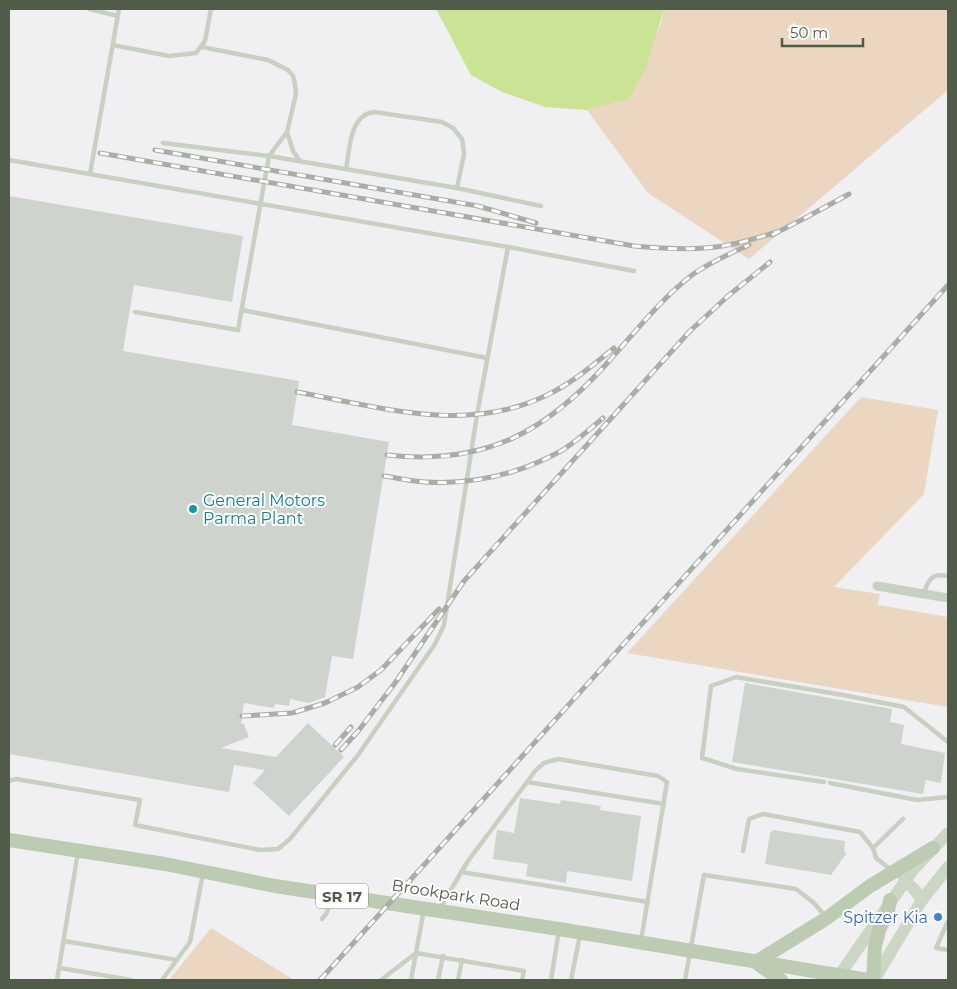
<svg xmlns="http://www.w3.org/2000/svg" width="957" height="989" font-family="Montserrat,sans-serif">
  <rect width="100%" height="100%" fill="#f0eff2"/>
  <!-- green -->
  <g fill="#ebd6c2">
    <path d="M664,9H948V90L749,259L648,193L587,110L629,99L661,23Z"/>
    <path d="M861,397L938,410L924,494L834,587L880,594L878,605L948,617V707L627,653Z"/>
    <path d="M211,928L294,980H169Z"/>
  </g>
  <!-- water -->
  <path fill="#cbe394" d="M436,9H664L646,68L629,99L587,110L545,107L502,92L471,75Z"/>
  <!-- building -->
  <g fill="#ced3cd">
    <path d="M9,196L243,236L232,302L134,285L123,351L299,381L292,425L389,442L353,659L332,656L325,697L309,703L290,699L289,706L275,704L274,708L244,703L241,723L244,724L249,737L221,748L276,757L308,723L344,757L289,816L253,783L265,770L234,765L229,792L9,754Z"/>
    <path d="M745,683L892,709L890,722L904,725L901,744L945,753L941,783L926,780L923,794L732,762Z"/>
    <path d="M520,798L560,804L561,800L601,806L600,810L641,816L632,881L567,871L566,883L526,876L528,864L493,859L497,830L514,833Z"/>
    <path d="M773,830L845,841L844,850L846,854L831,875L765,864L770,833Z"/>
  </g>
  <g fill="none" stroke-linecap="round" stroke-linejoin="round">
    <!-- service -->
    <g stroke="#c8d0c1" stroke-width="4.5">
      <path d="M89,9L118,16"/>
      <path d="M113,45L169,56L196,53L205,41L211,9"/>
      <path d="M287,132L293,151L300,161"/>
      <path d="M163,143L269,156L457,188L541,206"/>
      <path d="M9,160L508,247L477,415L444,625L435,644L358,755L290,839L278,849L260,850L135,825L140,800L16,779L9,781"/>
      <path d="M346,169C350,149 349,115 374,112L442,122L453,128L462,139L463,145L464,154L457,188"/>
      <path d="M90,174L119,9"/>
      <path d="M508,247L634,271"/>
      <path d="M242,310L487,358"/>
      <path d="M135,312L238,330L269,156L287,132L296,94L295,84L293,76L288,70L268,60L202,47"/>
      <path d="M924,594C928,579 932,573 948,576"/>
      <path d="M527,782L664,804"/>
      <path d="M824,782L737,769L702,758L711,686L736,677L843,695L904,707L948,742"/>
      <path d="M830,783L917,800L948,797"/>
      <path d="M873,848L903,819"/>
      <path d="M743,851L749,819L763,814L860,832L873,848L876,858L904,880"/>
      <path d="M461,872L648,902"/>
      <path d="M440,908L468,861L536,770L544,763L558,759L658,776L667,782L641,941"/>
      <path d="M322,919L326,914L334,896"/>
      <path d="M948,921L936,948L948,950"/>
      <path d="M64,941L177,960"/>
      <path d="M60,968L131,980"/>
      <path d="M57,980L78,852"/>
      <path d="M162,980L190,942L203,873"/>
      <path d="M381,980L416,953L524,971L522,980"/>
      <path d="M411,980L424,909"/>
      <path d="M438,980L443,956"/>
      <path d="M458,980L462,960"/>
      <path d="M551,980L559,930"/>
      <path d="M571,980L580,935"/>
      <path d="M685,980L704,875L796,889L814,903L826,917"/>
    </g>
    <!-- minor -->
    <path stroke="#c8d0c1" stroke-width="9" d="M877,586L948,598"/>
    <!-- secondary -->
    <g stroke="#cbd6c4" stroke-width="12">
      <path d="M905,881L914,889L922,900"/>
      <path d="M836,980L913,870L948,833"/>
      <path d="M874,980L922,900L948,867"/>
    </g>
    <!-- primary -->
    <g stroke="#bccbb2" stroke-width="14">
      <path d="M9,840L165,864L275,886L559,929L868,980"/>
      <path d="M756,962L827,918L870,886L933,848"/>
      <path d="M758,964L781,980"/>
      <path d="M873,980L875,946L880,927L887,916L890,900"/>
    </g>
    <!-- rail casing -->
    <g stroke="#a8aea5" stroke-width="5">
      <g id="rail">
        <path d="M155,150L478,206L536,223"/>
        <path d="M100,153L634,246C657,248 681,250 704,248C729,247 753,239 777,232"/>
        <path d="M772,235L807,217L849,194"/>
        <path d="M297,392C380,407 465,434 545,396C571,384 592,366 614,348"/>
        <path d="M387,455C485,466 547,432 610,360C636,331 661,299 692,275C707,264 731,253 749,245"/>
        <path d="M384,476C397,478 411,481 425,482C473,485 519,474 561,451C576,442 590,429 603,418"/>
        <path d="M242,716L292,713L325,703L358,687L381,670L439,609"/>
        <path d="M335,745L351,727"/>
        <path d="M341,750L359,730L395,683L464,581L690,331L728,296L770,262"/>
        <path d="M320,980L948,285"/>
      </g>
    </g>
    <!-- rail -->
    <use href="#rail" stroke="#fff" stroke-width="3" stroke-dasharray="9" stroke-linecap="butt"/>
  </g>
  <!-- markers -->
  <circle fill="#0f9aa8" stroke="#fff" stroke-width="2" cx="193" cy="509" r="5"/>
  <circle fill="#3f7fe0" stroke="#fff" stroke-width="2" cx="938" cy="917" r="5"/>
  <g text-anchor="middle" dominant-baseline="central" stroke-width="4" stroke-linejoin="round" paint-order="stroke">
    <!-- shield labels -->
    <rect fill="#fff" stroke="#858c80" stroke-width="1" x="316" y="883.5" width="52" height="25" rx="4"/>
    <g font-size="15" font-weight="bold" fill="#515b49">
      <text x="342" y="896">SR 17</text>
    </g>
    <!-- culture labels -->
    <g font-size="16" fill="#0d838f" stroke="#fff" text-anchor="start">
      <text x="203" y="500">General Motors<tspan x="203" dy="18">Parma Plant</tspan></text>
    </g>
    <!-- street labels -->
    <g font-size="16" fill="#515b49" stroke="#fff">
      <text transform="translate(456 895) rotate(9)">Brookpark Road</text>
    </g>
    <!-- shop labels -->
    <g font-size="16" fill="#366cbe" stroke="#fff" text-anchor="end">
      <text x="928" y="917">Spitzer Kia</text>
    </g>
  </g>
  <!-- border -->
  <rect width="957" height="989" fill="none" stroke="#515b49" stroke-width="20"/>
  <!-- scale -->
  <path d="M782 38v8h81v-8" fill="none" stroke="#515b49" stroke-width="2.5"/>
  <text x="790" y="38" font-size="15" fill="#515b49" stroke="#ffffff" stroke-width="4" paint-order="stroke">50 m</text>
</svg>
